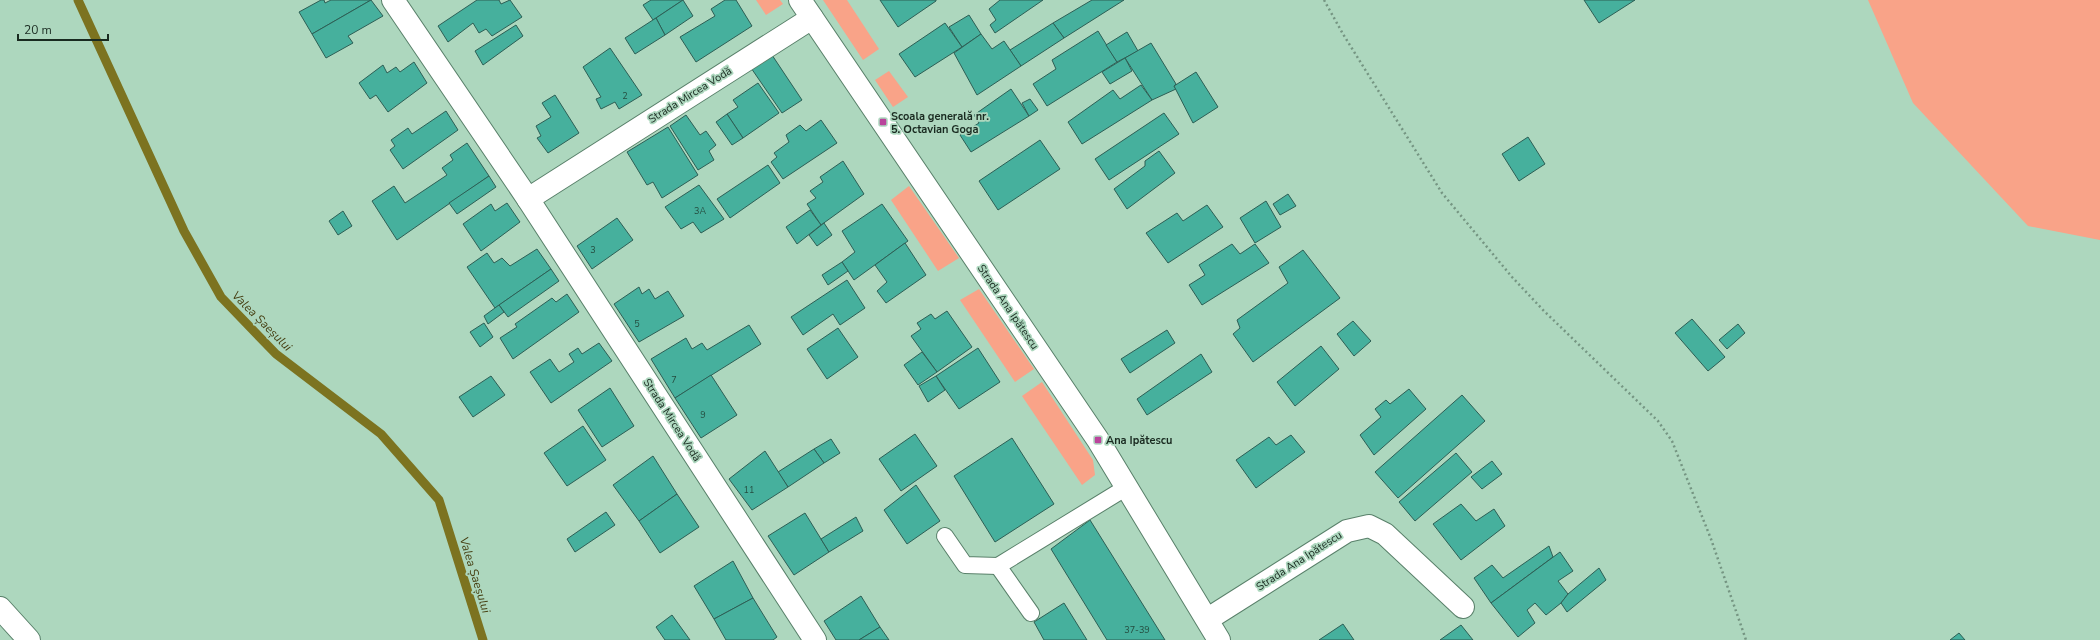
<svg xmlns="http://www.w3.org/2000/svg" width="2100" height="640" font-family="'Nunito Sans',sans-serif">
  <rect width="100%" height="100%" fill="#add7be"/>
  <!-- green -->
  <g fill="#f9a388">
    <path d="M756,0H780L783,4L766,15Z"/>
    <path d="M823,0H847L879,49L863,60Z"/>
    <path d="M1868,0H2100V240L2028,226L1913,103Z"/>
    <path d="M889,71L908,97L893,107L875,80Z"/>
    <path d="M909,186L959,258L938,271L891,200Z"/>
    <path d="M979,289L1034,369L1015,382L960,300Z"/>
    <path d="M1042,382L1093,460L1095,475L1082,485L1022,396Z"/>
  </g>
  <g fill="none" stroke-linecap="round" stroke-linejoin="round">
    <!-- stream -->
    <path stroke="#7c7320" stroke-width="9" d="M78,0L184,231L221,297L276,354L381,434L439,500L483,640"/>
  </g>
  <!-- building -->
  <g fill="#46b09d" stroke="#2d5f55">
    <path d="M321,0H324L325,3L331,0H371L312,34L299,12Z"/>
    <path d="M371,0L383,16L348,36L353,43L326,58L312,34Z"/>
    <path d="M477,0H499L501,4L510,0L522,17L492,36L486,29L479,33L473,23L448,42L438,26Z"/>
    <path d="M651,0H683L653,20L643,5Z"/>
    <path d="M683,0L693,16L665,35L656,18Z"/>
    <path d="M725,0H736L752,26L696,62L680,37L715,16L711,9Z"/>
    <path d="M880,0H936V1L898,27Z"/>
    <path d="M1000,0H1043L995,33L990,25L996,20L989,9Z"/>
    <path d="M1092,0H1124L1064,38L1053,23Z"/>
    <path d="M1584,0H1635L1599,23Z"/>
    <path d="M969,15L981,34L962,47L949,27Z"/>
    <path d="M656,18L665,35L635,54L625,38Z"/>
    <path d="M945,23L962,47L915,77L899,54Z"/>
    <path d="M1053,23L1064,38L1021,66L1010,50Z"/>
    <path d="M516,25L523,36L483,65L475,51Z"/>
    <path d="M1098,31L1117,62L1047,106L1033,84L1056,69L1052,60Z"/>
    <path d="M1127,32L1138,51L1117,62L1106,45Z"/>
    <path d="M981,34L992,49L1004,41L1021,66L977,95L954,53Z"/>
    <path d="M1151,43L1176,84L1174,86L1176,89L1152,100L1125,58Z"/>
    <path d="M610,48L642,95L619,109L615,102L601,109L596,99L601,97L583,67Z"/>
    <path d="M770,52L802,100L782,113L749,65Z"/>
    <path d="M1125,58L1132,71L1110,84L1102,72Z"/>
    <path d="M414,62L427,83L388,112L376,95L370,99L359,83L383,65L387,73L396,67L400,72Z"/>
    <path d="M1196,72L1218,107L1193,123L1174,86Z"/>
    <path d="M758,83L779,113L743,138L727,114L738,107L733,100Z"/>
    <path d="M1141,85L1152,100L1082,144L1068,122L1113,90L1120,99Z"/>
    <path d="M1011,89L1029,116L971,152L960,135L979,123L974,115Z"/>
    <path d="M555,95L579,133L548,153L537,138L541,136L536,126L551,117L542,103Z"/>
    <path d="M1030,99L1038,110L1029,116L1022,103Z"/>
    <path d="M446,111L458,130L403,169L390,150L395,146L391,140L408,128L412,134Z"/>
    <path d="M1164,113L1179,134L1109,180L1095,159Z"/>
    <path d="M727,114L743,138L732,145L716,122Z"/>
    <path d="M686,115L700,135L706,131L716,145L709,151L714,160L698,170L670,126Z"/>
    <path d="M821,120L837,143L783,179L771,162L777,157L774,153L789,142L786,135L800,125L806,131Z"/>
    <path d="M668,127L698,175L662,198L653,182L647,185L627,152Z"/>
    <path d="M1528,137L1545,164L1519,181L1502,154Z"/>
    <path d="M1040,140L1060,169L998,210L979,181Z"/>
    <path d="M467,143L489,176L397,240L372,201L394,186L405,203L447,175L442,168L453,160L450,155Z"/>
    <path d="M1159,151L1175,173L1127,209L1114,189L1145,166V161Z"/>
    <path d="M843,161L864,194L821,225L807,204L816,198L810,191L823,182L820,177Z"/>
    <path d="M768,165L780,183L730,218L717,199Z"/>
    <path d="M489,176L496,187L457,214L449,203Z"/>
    <path d="M699,185L724,219L701,233L693,222L681,229L665,207Z"/>
    <path d="M1288,194L1296,206L1280,215L1273,204Z"/>
    <path d="M1266,201L1281,227L1255,243L1240,218Z"/>
    <path d="M507,203L520,222L481,251L463,224L491,204L495,211Z"/>
    <path d="M882,204L908,241L854,280L842,262L855,252L842,231Z"/>
    <path d="M1207,205L1223,227L1168,263L1146,233L1177,213L1183,221Z"/>
    <path d="M810,210L821,225L797,244L786,227Z"/>
    <path d="M343,211L352,226L338,235L329,221Z"/>
    <path d="M617,218L633,240L592,269L577,246Z"/>
    <path d="M824,223L832,235L817,246L809,235Z"/>
    <path d="M905,243L926,275L886,303L877,291L887,282L875,265Z"/>
    <path d="M1232,244L1240,254L1255,244L1269,263L1202,305L1189,285L1205,275L1199,265Z"/>
    <path d="M537,249L551,269L495,308L467,267L487,253L494,263L502,258L510,266Z"/>
    <path d="M1303,250L1340,298L1253,362L1233,334L1240,328L1237,320L1288,283L1279,267Z"/>
    <path d="M842,262L848,271L828,285L822,275Z"/>
    <path d="M551,269L559,281L508,317L499,305Z"/>
    <path d="M847,280L865,308L840,325L833,314L803,335L791,317Z"/>
    <path d="M639,287L642,294L649,289L655,299L668,291L684,316L639,342L614,304Z"/>
    <path d="M567,294L579,312L513,359L500,338L517,327L515,324L552,298L556,302Z"/>
    <path d="M499,305L504,312L488,324L484,316Z"/>
    <path d="M947,311L972,347L937,372L911,336L921,329L917,323L931,314L935,319Z"/>
    <path d="M1692,319L1725,357L1708,371L1675,333Z"/>
    <path d="M1353,321L1371,341L1354,356L1337,334Z"/>
    <path d="M484,323L493,337L480,347L470,332Z"/>
    <path d="M1738,324L1745,333L1727,349L1719,340Z"/>
    <path d="M749,325L761,344L675,398L651,359L686,338L692,349L702,343L707,350Z"/>
    <path d="M838,328L858,357L827,379L807,349Z"/>
    <path d="M1167,330L1175,343L1130,373L1121,359Z"/>
    <path d="M599,343L612,361L551,403L530,372L550,359L559,372L574,362L569,354L578,348L582,354Z"/>
    <path d="M1321,346L1339,369L1295,406L1277,382Z"/>
    <path d="M978,348L1000,382L959,409L936,376Z"/>
    <path d="M922,352L937,372L918,385L904,365Z"/>
    <path d="M1201,354L1212,372L1147,415L1137,399Z"/>
    <path d="M711,375L737,415L701,438L675,398Z"/>
    <path d="M491,376L505,395L473,417L459,397Z"/>
    <path d="M936,376L945,390L928,402L919,386Z"/>
    <path d="M610,388L634,426L602,447L578,410Z"/>
    <path d="M1409,389L1426,409L1374,455L1360,435L1381,417L1375,409L1386,400L1390,404Z"/>
    <path d="M1462,395L1485,421L1398,498L1375,472Z"/>
    <path d="M583,426L606,460L567,486L544,453Z"/>
    <path d="M915,434L937,466L901,491L879,459Z"/>
    <path d="M1291,435L1305,452L1256,488L1236,460L1269,437L1276,445Z"/>
    <path d="M1012,438L1054,504L995,542L954,476Z"/>
    <path d="M831,439L840,453L824,463L814,449Z"/>
    <path d="M814,449L824,463L788,487L778,472Z"/>
    <path d="M765,451L788,487L752,510L729,479Z"/>
    <path d="M1456,453L1472,472L1415,521L1399,502Z"/>
    <path d="M653,456L677,494L639,521L613,485Z"/>
    <path d="M1492,461L1502,474L1482,489L1471,477Z"/>
    <path d="M916,485L940,521L907,544L884,510Z"/>
    <path d="M677,494L699,527L660,553L639,521Z"/>
    <path d="M1461,504L1476,521L1494,509L1505,526L1461,560L1433,524Z"/>
    <path d="M606,512L615,525L575,552L567,539Z"/>
    <path d="M805,513L829,552L794,575L768,536Z"/>
    <path d="M856,517L863,531L829,552L821,539Z"/>
    <path d="M1090,520L1165,640H1107L1051,549Z"/>
    <path d="M1549,546L1553,557L1491,603L1474,578L1492,565L1503,578Z"/>
    <path d="M1560,552L1573,571L1558,581L1568,594L1561,603L1546,615L1535,603L1527,610L1535,623L1518,637L1491,603Z"/>
    <path d="M733,561L753,598L714,619L694,586Z"/>
    <path d="M1599,568L1606,580L1567,612L1561,603L1568,594Z"/>
    <path d="M861,596L880,627L859,640H836L824,621Z"/>
    <path d="M753,598L777,637L773,640H726L714,619Z"/>
    <path d="M1064,603L1087,640H1044L1034,622Z"/>
    <path d="M672,615L690,640H665L656,627Z"/>
    <path d="M1343,624L1354,640H1319Z"/>
    <path d="M1461,625L1473,640H1440Z"/>
    <path d="M880,627L889,640H859Z"/>
    <path d="M1959,633L1965,640H1950Z"/>
  </g>
  <g fill="none" stroke-linecap="round" stroke-linejoin="round">
    <!-- lane casing -->
    <g stroke="#59806a" stroke-width="18">
      <g id="lane">
        <path d="M945,536L965,565L998,566"/>
        <path d="M1031,613L998,566L1127,487"/>
      </g>
    </g>
    <!-- street casing -->
    <g stroke="#59806a" stroke-width="24">
      <g id="street">
        <path d="M393,0L528,199L815,640"/>
        <path d="M528,199L812,18"/>
        <path d="M0,608L29,640"/>
        <path d="M1208,619L1347,531L1369,526L1385,534L1463,607"/>
      </g>
    </g>
    <!-- secondary casing -->
    <g stroke="#59806a" stroke-width="24">
      <path id="secondary" d="M800,0L1098,440L1219,640"/>
    </g>
    <!-- path -->
    <path stroke="#759582" stroke-width="2.5" stroke-dasharray="2 3" stroke-linecap="butt" d="M1324,0L1343,34L1442,193L1512,277L1544,311L1658,421L1672,441L1711,539L1746,640"/>
    <!-- lane -->
    <use href="#lane" stroke="#fff" stroke-width="16"/>
    <!-- street -->
    <use href="#street" stroke="#fff" stroke-width="22"/>
    <!-- secondary -->
    <use href="#secondary" stroke="#fff" stroke-width="22"/>
  </g>
  <!-- markers -->
  <g fill="#ba449c" stroke="#add7be" stroke-width="1.5">
    <rect x="879" y="118" width="8" height="8" rx="2"/>
    <rect x="1094" y="436" width="8" height="8" rx="2"/>
  </g>
  <g text-anchor="middle" dominant-baseline="central" stroke-width="3.5" stroke-linejoin="round" paint-order="stroke">
    <!-- number labels -->
    <g font-size="9" fill="#244c3f">
      <text x="625" y="96">2</text>
      <text x="700" y="211">3A</text>
      <text x="593" y="250">3</text>
      <text x="637" y="324">5</text>
      <text x="674" y="380">7</text>
      <text x="703" y="415">9</text>
      <text x="749" y="490">11</text>
      <text x="1137" y="630">37-39</text>
    </g>
    <!-- street labels -->
    <g font-size="11" fill="#192a20" stroke="#add7be">
      <text transform="translate(690 95) rotate(-32)">Strada Mircea Vodă</text>
      <text transform="translate(1008 307) rotate(56)">Strada Ana Ipătescu</text>
      <text transform="translate(672 420) rotate(57)">Strada Mircea Vodă</text>
      <text transform="translate(1299 561) rotate(-33)">Strada Ana Ipătescu</text>
    </g>
    <!-- poi labels -->
    <g font-size="11" font-weight="bold" fill="#192a20" stroke="#add7be" text-anchor="start">
      <text x="891" y="116">Scoala generală nr.<tspan x="891" dy="13">5. Octavian Goga</tspan></text>
      <text x="1106" y="440">Ana Ipătescu</text>
    </g>
    <!-- water labels -->
    <g font-size="12" font-style="italic" fill="#443c0f" stroke="#add7be">
      <text transform="translate(262 321) rotate(45)">Valea Șaeșului</text>
      <text transform="translate(475 575) rotate(73)">Valea Șaeșului</text>
    </g>
  </g>
  <!-- scale -->
  <path d="M18 34v6h90v-6" fill="none" stroke="#192a20" stroke-width="2"/>
  <text x="24" y="34" font-size="12" fill="#192a20" stroke="#add7be" stroke-width="3" paint-order="stroke">20 m</text>
</svg>
